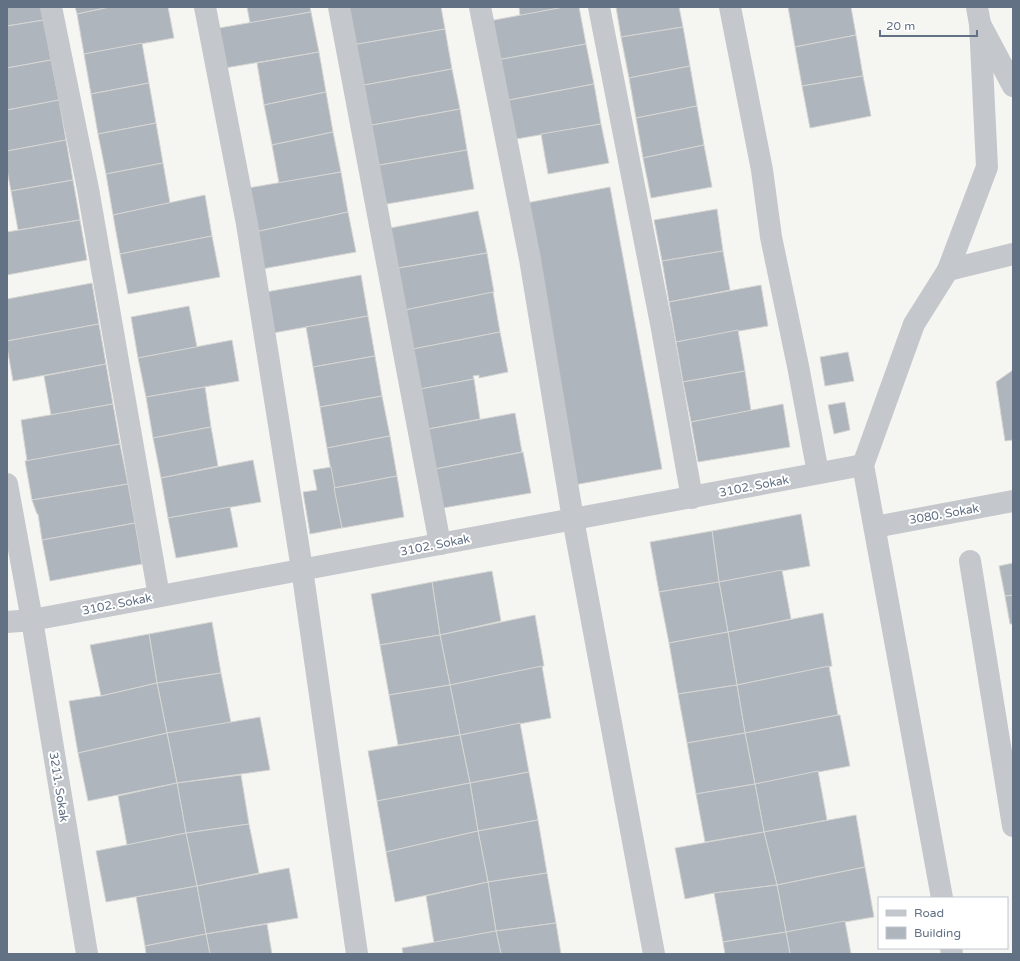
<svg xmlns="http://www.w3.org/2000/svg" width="1020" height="961" font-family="'Varela Round',sans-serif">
  <rect width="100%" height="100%" fill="#f5f5f1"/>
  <!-- building -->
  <g fill="#afb5bc" stroke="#d6d6d4">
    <path d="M7,7H42L44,20L7,26Z"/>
    <path d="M75,7H110L77,14Z"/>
    <path d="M110,7H168L174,38L84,54L77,14Z"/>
    <path d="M247,7H310L311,12L250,23Z"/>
    <path d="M345,7H441L445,29L352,45Z"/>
    <path d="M519,7H564L520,16Z"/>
    <path d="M564,7H579L586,44L497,60L489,21Z"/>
    <path d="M616,7H679L683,27L621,37Z"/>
    <path d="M788,7H851L856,35L795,47Z"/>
    <path d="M311,12L319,52L225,68L219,28Z"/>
    <path d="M44,20L51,60L7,68V26Z"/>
    <path d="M683,27L690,66L629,78L621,37Z"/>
    <path d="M445,29L452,69L359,86L352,45Z"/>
    <path d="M856,35L863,76L802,86L795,47Z"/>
    <path d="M142,43L149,83L91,94L84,54Z"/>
    <path d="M586,44L594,84L504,101L497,60Z"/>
    <path d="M319,52L326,92L264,105L257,63Z"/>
    <path d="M51,60L59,100L7,110V68Z"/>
    <path d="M690,66L697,106L636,118L629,78Z"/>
    <path d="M452,69L460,109L367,126L359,86Z"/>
    <path d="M863,76L871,116L810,128L802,86Z"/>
    <path d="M149,83L156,123L98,134L91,94Z"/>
    <path d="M594,84L601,124L511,140L504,101Z"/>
    <path d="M326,92L333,132L272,145L264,105Z"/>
    <path d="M59,100L66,140L7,151V110Z"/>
    <path d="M697,106L704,145L643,158L636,118Z"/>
    <path d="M460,109L467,150L374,166L367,126Z"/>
    <path d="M156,123L163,163L106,174L98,134Z"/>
    <path d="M601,124L609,163L548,174L541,134Z"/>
    <path d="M333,132L341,172L279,183L272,145Z"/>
    <path d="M66,140L73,180L11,191L7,170V151Z"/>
    <path d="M704,145L712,187L651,198L643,158Z"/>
    <path d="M467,150L474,189L381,205L374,166Z"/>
    <path d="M163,163L170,203L113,215L106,174Z"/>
    <path d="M341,172L348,212L255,232L248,188Z"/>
    <path d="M73,180L80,220L18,230L11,191Z"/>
    <path d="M610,187L662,469L574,485L521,204Z"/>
    <path d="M205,195L212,236L120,254L113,215Z"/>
    <path d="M717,209L723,251L662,261L654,220Z"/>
    <path d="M478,211L487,253L393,269L385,229Z"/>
    <path d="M348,212L356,252L262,269L255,232Z"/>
    <path d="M80,220L87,260L7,275V232Z"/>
    <path d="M212,236L220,277L128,294L120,254Z"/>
    <path d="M723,251L730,290L669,302L662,261Z"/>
    <path d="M487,253L494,292L400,311L393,269Z"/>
    <path d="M361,275L368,316L273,333L266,292Z"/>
    <path d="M92,283L99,324L7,341V299Z"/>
    <path d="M761,285L768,326L676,342L669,302Z"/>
    <path d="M493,292L500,332L408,350L400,311Z"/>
    <path d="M189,306L197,347L138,358L131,317Z"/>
    <path d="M368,316L375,356L313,367L306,327Z"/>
    <path d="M99,324L106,364L13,381L7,347V341Z"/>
    <path d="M738,330L745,371L683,382L676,342Z"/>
    <path d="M500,332L508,372L479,378V375L473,376L474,379L415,390L408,350Z"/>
    <path d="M232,340L239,381L146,397L138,358Z"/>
    <path d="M848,352L854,381L825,386L820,357Z"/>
    <path d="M375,356L382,396L320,407L313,367Z"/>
    <path d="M106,364L113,404L51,415L44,376Z"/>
    <path d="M1013,370V440L1005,441L996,382Z"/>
    <path d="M745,371L751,411L691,422L683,382Z"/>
    <path d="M474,379L480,419L423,430L415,390Z"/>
    <path d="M205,387L211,427L153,438L146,397Z"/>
    <path d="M382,396L390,436L327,448L320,407Z"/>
    <path d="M845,402L850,430L834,434L828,405Z"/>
    <path d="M113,404L120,444L27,461L21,420Z"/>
    <path d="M783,404L790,447L698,462L691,422Z"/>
    <path d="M515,413L522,452L430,470L423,430Z"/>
    <path d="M211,427L218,466L161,478L153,438Z"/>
    <path d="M390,436L397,476L334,488L327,448Z"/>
    <path d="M120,444L128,484L32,500L25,461Z"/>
    <path d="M523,452L531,493L437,509L430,470Z"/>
    <path d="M253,460L261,502L168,518L161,478Z"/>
    <path d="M331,467L342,528L310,534L303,492L317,490L313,470Z"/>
    <path d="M397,476L404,517L342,528L334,488Z"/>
    <path d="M128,484L135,523L42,540L38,514H37L32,500Z"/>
    <path d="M230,507L238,547L176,558L168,518Z"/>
    <path d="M801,514L810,566L719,582L712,531Z"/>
    <path d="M135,523L142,564L50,581L42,540Z"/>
    <path d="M712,531L719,582L659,592L650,542Z"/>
    <path d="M1013,563V595L1005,596L999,566Z"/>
    <path d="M782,570L791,619L728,632L719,582Z"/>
    <path d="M492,571L501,621L440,635L432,582Z"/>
    <path d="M432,582L440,635L380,645L371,594Z"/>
    <path d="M719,582L728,632L669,643L659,592Z"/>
    <path d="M1013,595V624H1010L1005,596Z"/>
    <path d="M823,613L832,666L737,685L728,632Z"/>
    <path d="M535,615L544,666L450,685L440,635Z"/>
    <path d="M212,622L221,673L157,683L149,634Z"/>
    <path d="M728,632L737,685L678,694L669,643Z"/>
    <path d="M149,634L157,683L101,696L90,645Z"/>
    <path d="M440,635L450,685L389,695L380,645Z"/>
    <path d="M542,666L551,718L460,735L450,685Z"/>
    <path d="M829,666L838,715L745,733L737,685Z"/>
    <path d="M221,673L231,723L167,733L157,683Z"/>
    <path d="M157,683L167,733L78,753L69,701L101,696Z"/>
    <path d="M450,685L460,735L398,745L389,695Z"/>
    <path d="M737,685L745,733L687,743L678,694Z"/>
    <path d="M838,715H840L850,766L755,784L745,733Z"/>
    <path d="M260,717L270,770L177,783L167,733Z"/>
    <path d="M520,723L529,772L470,783L460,735Z"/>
    <path d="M167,733L177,783L88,801L78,753Z"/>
    <path d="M745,733L755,784L696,794L687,743Z"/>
    <path d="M460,735L470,783L377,801L368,751Z"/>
    <path d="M818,771L827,820L764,832L755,784Z"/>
    <path d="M529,772L538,820L478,831L470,783Z"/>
    <path d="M241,775L249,824L186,833L177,783Z"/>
    <path d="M177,783L186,833L127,845L118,796Z"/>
    <path d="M470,783L478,831L386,852L377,801Z"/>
    <path d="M755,784L764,832L705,842L696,794Z"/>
    <path d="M856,815L865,867L777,885L764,832Z"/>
    <path d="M538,820L547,873L488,882L478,831Z"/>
    <path d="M249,824L259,873L197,886L186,833Z"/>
    <path d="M478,831L488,882L395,902L386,852Z"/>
    <path d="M764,832L777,885L714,893L685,899L675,848Z"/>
    <path d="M186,833L197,886L106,902L96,851Z"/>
    <path d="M865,867L874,917L786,932L777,885Z"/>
    <path d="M289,868L298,918L206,934L197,886Z"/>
    <path d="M547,873L556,923L496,931L488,882Z"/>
    <path d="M488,882L496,931L434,943L426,896Z"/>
    <path d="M777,885L786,932L723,942L714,893Z"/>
    <path d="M197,886L206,934L145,946L136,897Z"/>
    <path d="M845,921L851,954H790L786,932Z"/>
    <path d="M556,923L561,954H501L496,931Z"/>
    <path d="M267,924L272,954H210L206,934Z"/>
    <path d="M496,931L501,954H403L402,948Z"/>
    <path d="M786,932L790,954H725L723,942Z"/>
    <path d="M206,934L210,954H146L145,946Z"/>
  </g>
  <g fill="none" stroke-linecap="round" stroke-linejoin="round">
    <!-- minor -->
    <g stroke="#c4c7cb" stroke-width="22">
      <path d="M51,7L88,189L159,596"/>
      <path d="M205,7L247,224L302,569L357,954"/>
      <path d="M339,7L440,544"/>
      <path d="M480,7L530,259L573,519L654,954"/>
      <path d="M599,7L662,329L692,498"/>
      <path d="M730,7L762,170L771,237L798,366L818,473"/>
      <path d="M977,7L980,24L1013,86"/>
      <path d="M948,270L987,167L980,24"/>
      <path d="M7,484L32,620L87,954"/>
      <path d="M875,527L1013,501"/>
      <path d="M970,561L1013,826"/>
      <path d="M7,622L32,620L863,465"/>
      <path d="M942,898L863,465L914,324L948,270L1013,254"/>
      <path d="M951,948L952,954"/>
    </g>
  </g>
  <g text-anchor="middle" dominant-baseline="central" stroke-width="4" stroke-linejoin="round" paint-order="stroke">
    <!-- street labels -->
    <g font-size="12" fill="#627184" stroke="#fff">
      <text transform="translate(754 486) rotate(-11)">3102. Sokak</text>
      <text transform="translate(944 514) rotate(-10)">3080. Sokak</text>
      <text transform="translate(435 545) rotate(-11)">3102. Sokak</text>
      <text transform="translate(117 604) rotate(-11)">3102. Sokak</text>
      <text transform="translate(59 787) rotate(81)">3211. Sokak</text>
    </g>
  </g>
  <!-- border -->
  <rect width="1020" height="961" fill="none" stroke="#627184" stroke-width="16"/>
  <!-- legend -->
  <rect x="878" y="897" width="130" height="52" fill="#ffffff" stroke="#c0c6ce"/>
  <rect x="886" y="910" width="20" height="6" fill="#c4c7cb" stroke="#c0c6ce"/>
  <text x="914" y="917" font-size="12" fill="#627184">Road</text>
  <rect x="886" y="927" width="20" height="12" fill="#afb5bc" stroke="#c0c6ce"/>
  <text x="914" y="937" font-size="12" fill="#627184">Building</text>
  <!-- scale -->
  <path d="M880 30v6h97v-6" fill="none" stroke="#627184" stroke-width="2"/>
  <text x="886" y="30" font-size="12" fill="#627184" stroke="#ffffff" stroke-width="3" paint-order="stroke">20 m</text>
</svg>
